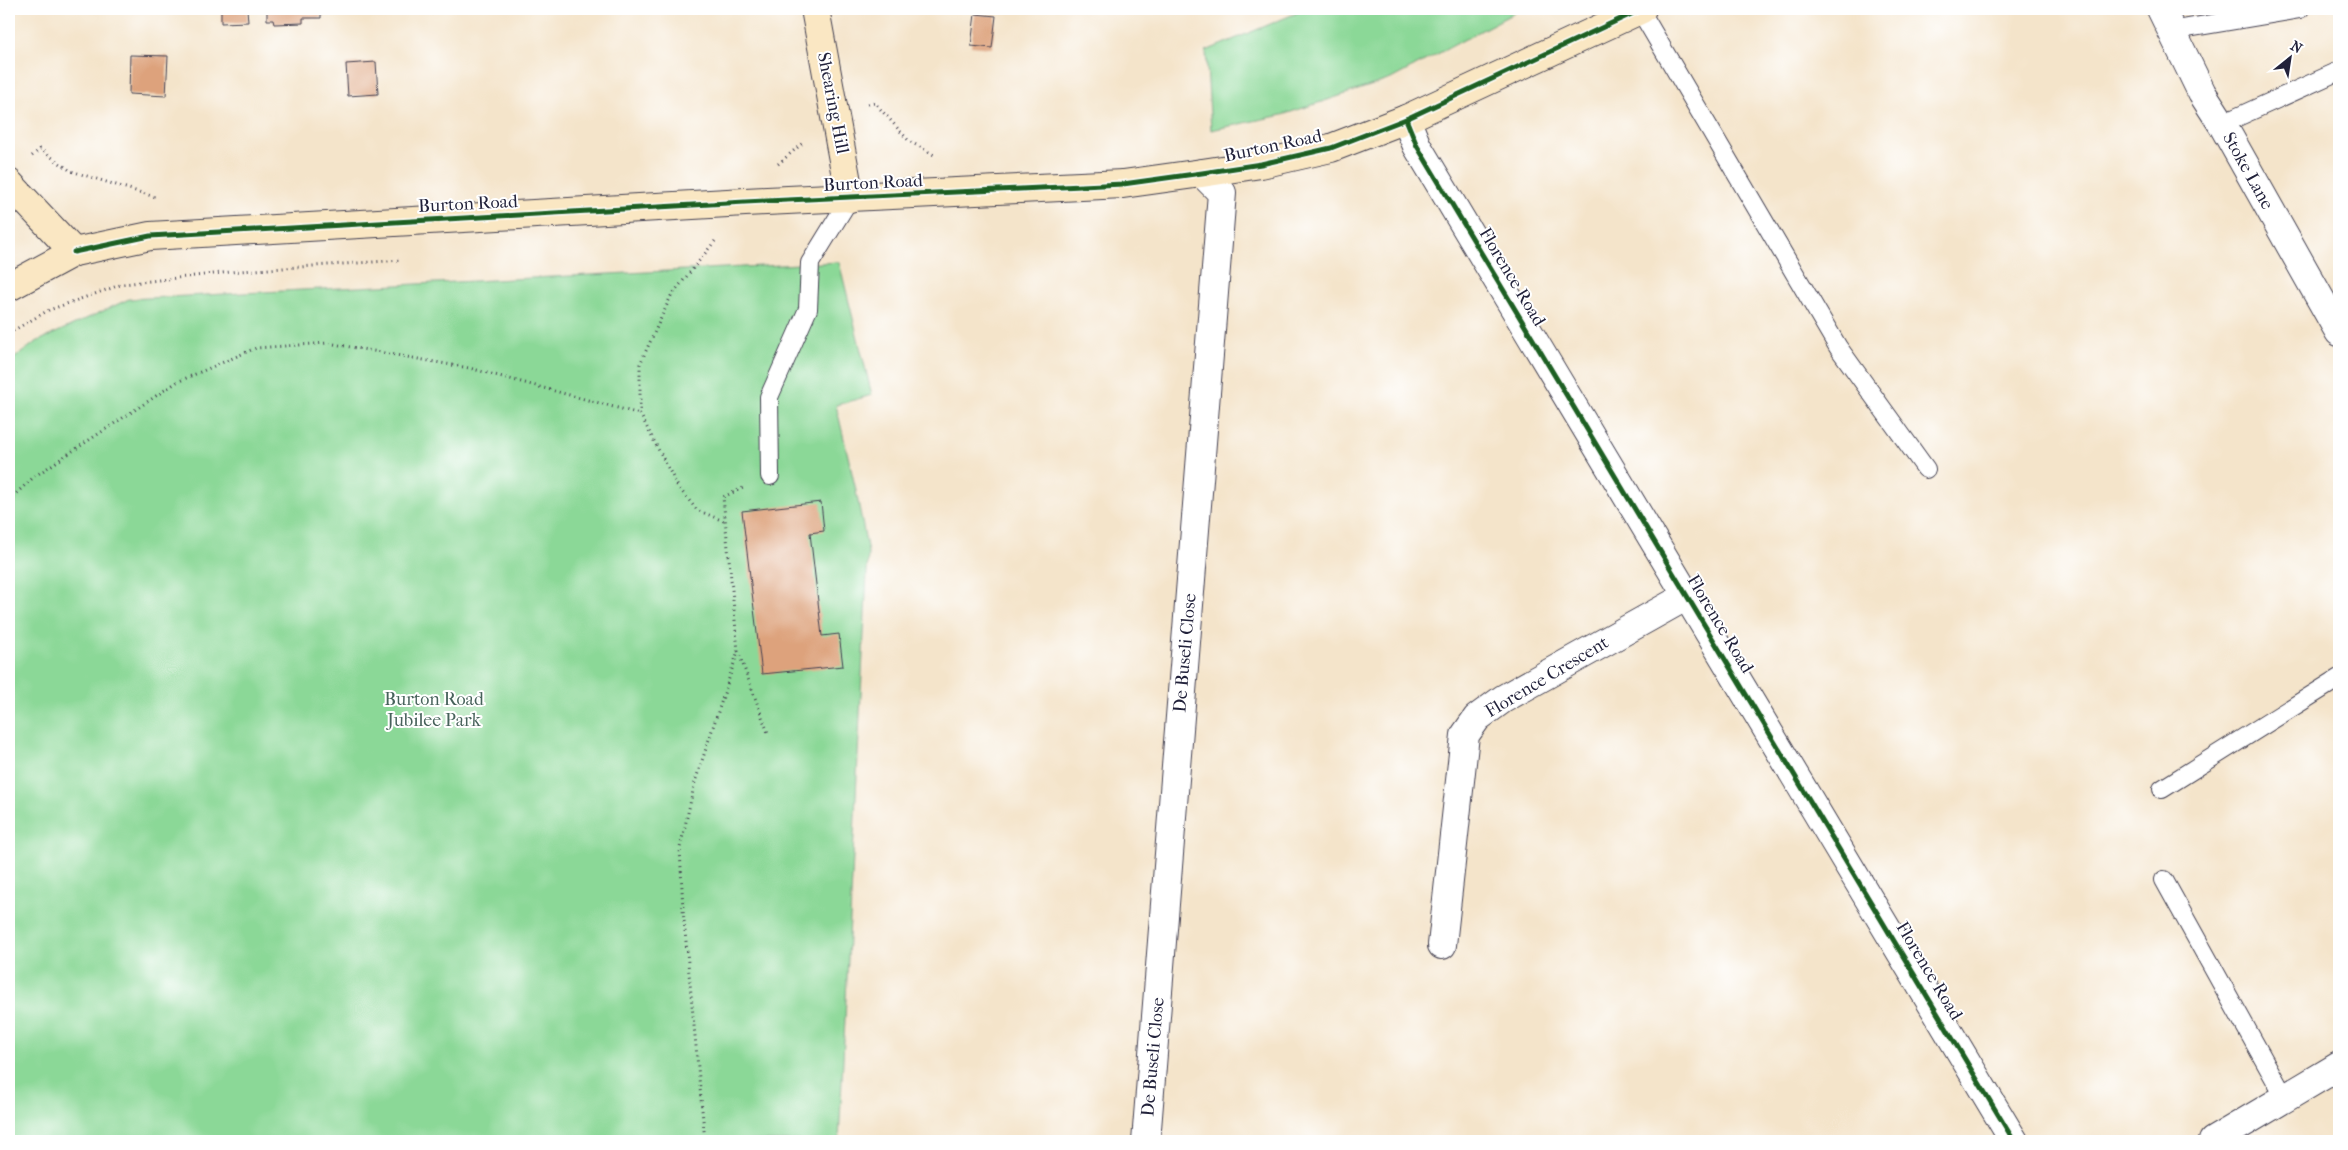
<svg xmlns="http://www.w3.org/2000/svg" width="2348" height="1150" font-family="'IM FELL French Canon',serif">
  <rect width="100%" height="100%" fill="#fff"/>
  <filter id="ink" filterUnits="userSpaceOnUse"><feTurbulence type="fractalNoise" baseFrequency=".02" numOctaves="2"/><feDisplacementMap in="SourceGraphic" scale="10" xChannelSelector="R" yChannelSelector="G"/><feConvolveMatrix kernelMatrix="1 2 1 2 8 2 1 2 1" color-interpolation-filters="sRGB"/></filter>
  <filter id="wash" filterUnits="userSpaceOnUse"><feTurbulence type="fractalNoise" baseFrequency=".0096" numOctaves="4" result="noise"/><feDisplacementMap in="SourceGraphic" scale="20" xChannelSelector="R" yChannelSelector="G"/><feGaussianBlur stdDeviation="1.12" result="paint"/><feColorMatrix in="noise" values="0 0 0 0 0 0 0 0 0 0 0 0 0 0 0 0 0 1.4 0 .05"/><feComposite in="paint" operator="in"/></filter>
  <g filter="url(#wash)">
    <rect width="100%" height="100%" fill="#f4e4ca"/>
    <!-- green -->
    <g fill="#8bd897" stroke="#567d69">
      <path d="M1306,9H1521L1391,79L1282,115L1211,130L1206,51Z"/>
      <path d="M839,262L872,395L836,405L855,486L868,552L839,1141H9V362L36,342L129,299Z"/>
    </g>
    <g id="blocks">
      <!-- building -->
      <g fill="#dda27c">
        <path d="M221,9H247L248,22L221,23Z"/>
        <path d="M267,9H321V18H303V23L274,24L273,20H267Z"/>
        <path d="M975,14L996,16L992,48L971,46Z"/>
        <path d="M130,55L168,56L166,96L129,94Z"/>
        <path d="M376,62L378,94L348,96L346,64Z"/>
        <path d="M821,502L824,531L810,533L822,636L839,634L843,666L762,674L742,511Z"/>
      </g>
    </g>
  </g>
  <g filter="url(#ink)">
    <use href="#blocks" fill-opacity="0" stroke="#423f50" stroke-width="1"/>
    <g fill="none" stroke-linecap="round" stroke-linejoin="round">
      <!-- lane casing -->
      <g stroke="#423f50" stroke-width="20">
        <g id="lane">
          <path d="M1640,10L1838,347L1926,469"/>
          <path d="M2170,31L2300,9"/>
          <path d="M2222,124L2339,71"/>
          <path d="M770,476L769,397L808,309L810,263L850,198"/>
          <path d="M2162,789L2339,678"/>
          <path d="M2164,880L2285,1098"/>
        </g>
      </g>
      <!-- street casing -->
      <g stroke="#423f50" stroke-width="30">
        <g id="street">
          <path d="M2161,9L2202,93L2222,124L2339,332"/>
          <path d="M1406,119L1417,146L2014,1141"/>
          <path d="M1442,945L1465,735L1477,718L1503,699L1687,596"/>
          <path d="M1146,1141L1222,193L1202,173"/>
          <path d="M2213,1141L2339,1066"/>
        </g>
      </g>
      <!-- secondary casing -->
      <g stroke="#423f50" stroke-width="30">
        <g id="secondary">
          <path d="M815,9L850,198"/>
          <path d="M9,183L74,252"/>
          <path d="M9,287L74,252L150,236L745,202L1123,184L1202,173L1261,164L1331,148L1406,119L1642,9"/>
        </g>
      </g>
      <!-- path -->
      <g stroke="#423f50" stroke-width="3" stroke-dasharray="1 4" stroke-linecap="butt">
        <path d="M868,104L875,103L909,141L936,156"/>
        <path d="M32,156L40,149L71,171L158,198"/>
        <path d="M778,164L804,142"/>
        <path d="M715,241L671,296L640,364V414L678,487L697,510L726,522"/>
        <path d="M9,333L49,310L123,284L240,271L402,260"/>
        <path d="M9,500L35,476L177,382L256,348L328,343L469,368L640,414"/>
        <path d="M738,651L768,733"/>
        <path d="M705,1141L683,910L680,848L695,782L738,651L723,497L743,488"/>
      </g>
      <!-- lane -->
      <use href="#lane" stroke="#fff" stroke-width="18"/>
      <!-- street -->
      <use href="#street" stroke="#fff" stroke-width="28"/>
      <!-- secondary -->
      <use href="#secondary" stroke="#fae7c3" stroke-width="28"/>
      <!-- cycleway casing -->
      <g stroke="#fff" stroke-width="8">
        <g id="cycleway">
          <path d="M1406,119L1417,146L2014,1141"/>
          <path d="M74,252L150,236L745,202L1123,184L1202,173L1261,164L1331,148L1406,119L1642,9"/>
        </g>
      </g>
      <!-- cycleway -->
      <use href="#cycleway" stroke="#1b5e20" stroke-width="5"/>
    </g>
  </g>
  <g text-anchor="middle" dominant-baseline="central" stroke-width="4" stroke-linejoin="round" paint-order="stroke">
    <!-- street labels -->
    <g font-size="18" fill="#22223b" stroke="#fff">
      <text transform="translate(833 103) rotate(79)">Shearing Hill</text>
      <text transform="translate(1273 146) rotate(-12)">Burton Road</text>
      <text transform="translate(2248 171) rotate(61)">Stoke Lane</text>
      <text transform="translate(873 183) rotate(-3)">Burton Road</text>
      <text transform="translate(468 204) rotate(-3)">Burton Road</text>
      <text transform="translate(1512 277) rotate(59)">Florence Road</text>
      <text transform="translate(1720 624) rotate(59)">Florence Road</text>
      <text transform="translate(1185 653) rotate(-85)">De Buseli Close</text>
      <text transform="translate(1547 677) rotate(-31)">Florence Crescent</text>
      <text transform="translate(1929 971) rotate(59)">Florence Road</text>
      <text transform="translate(1153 1057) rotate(-85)">De Buseli Close</text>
    </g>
    <!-- park labels -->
    <g font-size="18" fill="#47625b" stroke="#fff">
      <text x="434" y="699">Burton Road<tspan x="434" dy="21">Jubilee Park</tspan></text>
    </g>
  </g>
  <!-- margin -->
  <rect width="2348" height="1150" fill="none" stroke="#fff" stroke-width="30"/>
  <!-- north arrow -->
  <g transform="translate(2290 58) rotate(30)" stroke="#ffffff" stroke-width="4" paint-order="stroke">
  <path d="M0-4L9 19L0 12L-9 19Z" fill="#22223b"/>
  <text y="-8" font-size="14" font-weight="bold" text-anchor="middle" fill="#22223b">N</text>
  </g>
</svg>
